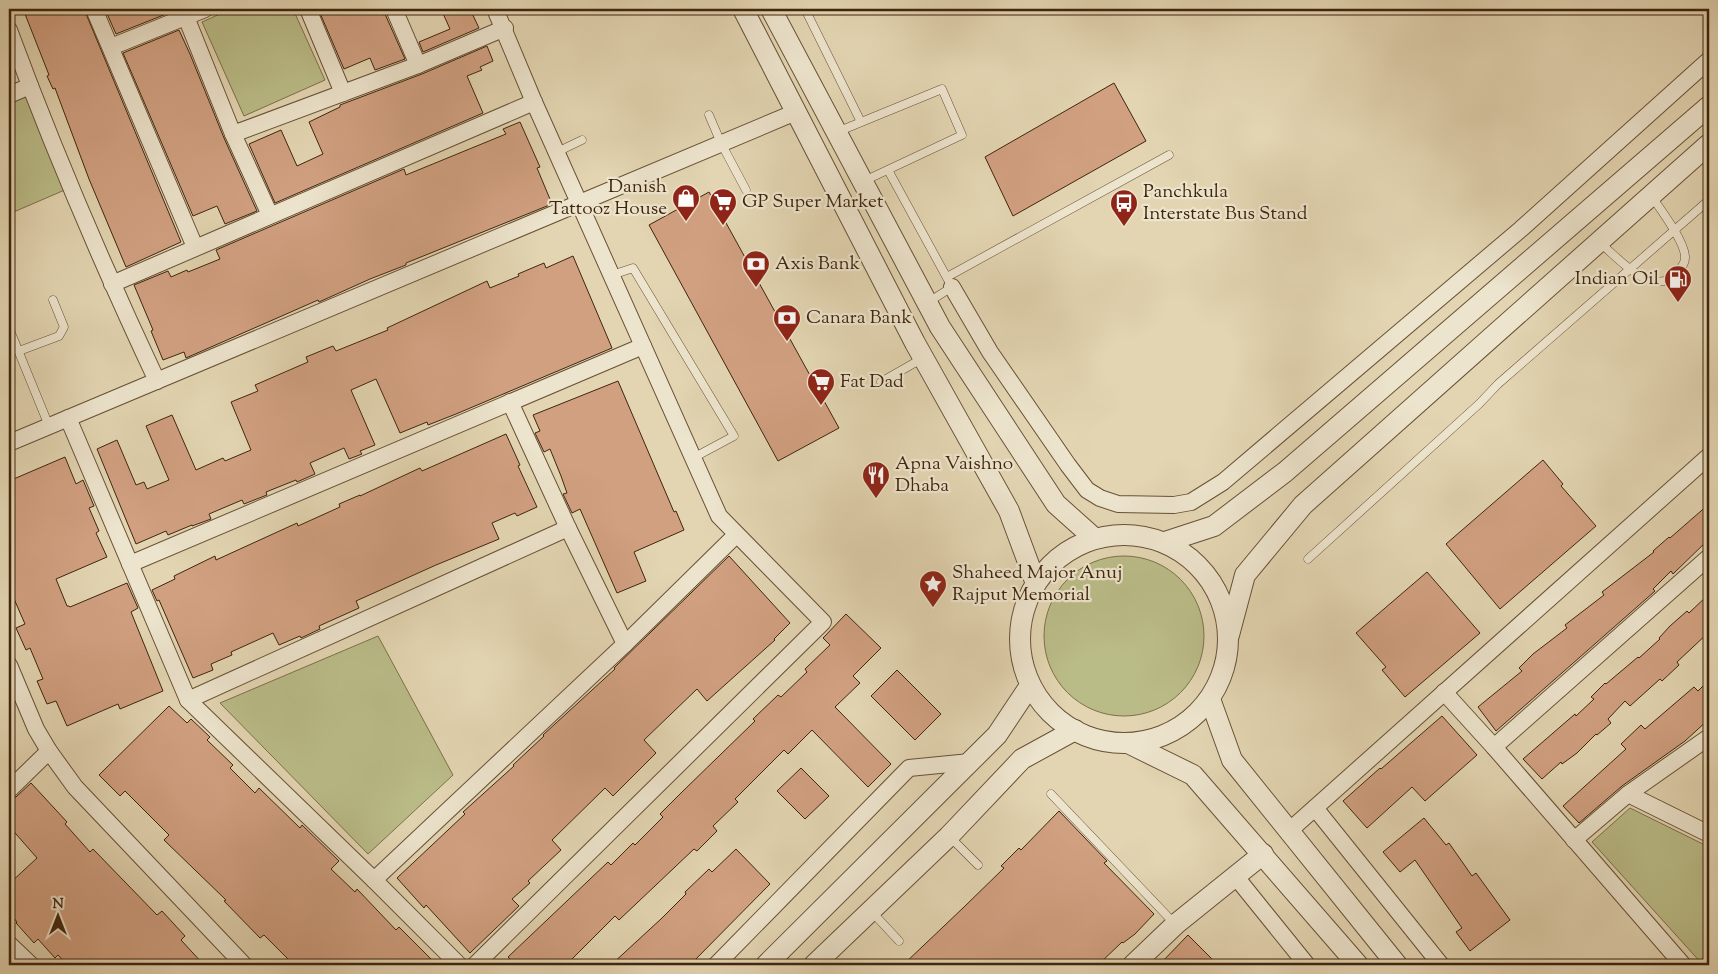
<svg xmlns="http://www.w3.org/2000/svg" width="1718" height="974" font-family="'Sorts Mill Goudy',serif">
  <rect width="100%" height="100%" fill="#e3d5b2"/>
  <filter id="stains"><feTurbulence type="fractalNoise" baseFrequency=".004" numOctaves="4"/><feColorMatrix values="0 0 0 0 .2 0 0 0 0 .09 0 0 0 0 .02 0 0 0 .5 -.17"/></filter>
  <radialGradient id="worn" r=".72"><stop offset=".6" stop-color="#630" stop-opacity="0"/><stop offset="1" stop-color="#630" stop-opacity=".3"/></radialGradient>
  <!-- green -->
  <g fill="#babc88" stroke="#7c704a">
    <path d="M231,9H293L325,80L244,116L202,22Z"/>
    <path d="M26,93L67,189L9,214V100Z"/>
    <circle cx="1124" cy="636" r="80"/>
    <path d="M378,636L453,775L368,854L220,703Z"/>
    <path d="M1630,808L1709,847V965H1703L1592,842Z"/>
  </g>
  <!-- building -->
  <g fill="#d1a081" stroke="#3f250d">
    <path d="M38,9H84L181,242L126,267L89,179L55,88L53,89L47,76L49,75L25,14Z"/>
    <path d="M105,9H169L171,12L116,34Z"/>
    <path d="M330,9H380L383,15L385,14L405,59L375,70L370,58L344,69L320,13Z"/>
    <path d="M441,9H470L479,28L423,52L419,42L450,29Z"/>
    <path d="M179,30L190,54L224,138L257,211L225,224L217,206L193,216L123,53Z"/>
    <path d="M487,46L493,61L480,67L482,70L467,76L483,113L275,203L249,144L281,130L297,166L323,154L309,122L340,107V105L422,74Z"/>
    <path d="M1114,83L1146,141L1013,216L985,157Z"/>
    <path d="M520,122L540,167L537,168L552,204L406,263V265L370,279L319,302L318,300L284,315L186,358L184,352L163,360L151,331L153,330L134,285L168,271L171,277L187,270L188,272L220,259L216,250L404,169L406,175L506,134L503,129Z"/>
    <path d="M709,192L839,428L778,461L649,225Z"/>
    <path d="M573,256L612,348L456,414L428,425L427,422L400,433L376,379L351,390L375,445L360,451L362,454L349,459L344,448L310,463L315,474L297,482L296,480L266,492L267,495L244,504L242,500L209,514L211,519L192,526V525L168,535L166,531L136,544L97,449L117,440L136,485L144,482L147,489L169,480L146,426L172,415L196,470L223,458L225,461L251,450L231,402L258,391L255,385L308,362L306,357L333,346L336,351L388,330L387,328L487,281L490,288L519,276L518,274L544,263L546,268Z"/>
    <path d="M618,381L674,512L676,511L684,530L634,552L646,581L617,593L580,509L572,513L563,494L567,493L561,476L550,449L544,452L535,433L540,431L533,415Z"/>
    <path d="M506,434L520,465L518,466L537,507L517,516L515,513L492,523L499,539L436,565L356,601L359,608L319,626L320,629L301,638L300,636L279,645L273,633L231,652L232,655L211,664L213,670L193,678L159,600L157,601L152,590L175,579L174,576L215,556L216,560L297,523L298,526L340,507L339,504L360,495V496L420,468L422,471Z"/>
    <path d="M65,457L76,484L83,480L94,506L89,508L99,531L96,533L107,557L56,579L67,606H69L70,607L127,583L138,608L131,612L163,691L120,709L118,704L67,726L56,701L47,704L37,681L43,679L30,648L26,650L16,628L25,624L11,592H9V481Z"/>
    <path d="M1543,460L1563,484L1561,486L1596,526L1500,609L1446,544Z"/>
    <path d="M1709,504V539L1673,574L1671,571L1653,589L1655,591L1496,731L1478,707L1522,671L1519,668L1533,654L1567,628L1565,625L1604,595L1602,592L1654,552L1653,551L1669,537L1670,538Z"/>
    <path d="M729,556L790,623L774,639L775,640L707,701L697,689L644,740L656,753L613,796L605,788L552,840L561,850L528,881L530,883L512,899L519,906L470,953L426,905L424,908L397,878L465,814L463,812L514,766L513,765L544,736L543,735L615,669L614,668Z"/>
    <path d="M1427,572L1480,633L1405,697L1382,670L1386,667L1356,633Z"/>
    <path d="M1709,594V632L1677,662L1679,665L1662,681L1660,679L1630,706L1625,701L1608,719L1611,723L1597,735L1596,734L1577,753L1562,764L1561,762L1542,779L1523,759L1575,714L1576,716L1594,699L1591,697L1605,683L1606,684L1638,657L1639,658L1660,639L1659,638L1670,626L1687,611L1689,613Z"/>
    <path d="M846,614L881,648L853,676L860,683L835,707L891,764L868,787L812,730L788,754L784,750L735,799L738,802L713,826L717,831L697,851L694,849L619,920L615,916L566,965H516L508,957L608,862L611,865L633,843L635,845L663,817L660,814L682,792L755,721L753,719L778,695L781,697L807,672L805,669L830,645L823,638Z"/>
    <path d="M897,670L941,714L915,740L871,696Z"/>
    <path d="M1709,680V719L1685,741L1622,786L1579,823L1563,806L1626,749L1621,744L1641,725L1645,729L1694,687L1698,691Z"/>
    <path d="M169,706L187,723L191,719L210,737L207,740L233,765L230,768L255,793L259,788L300,828L302,825L339,861L331,869L355,892L357,889L396,930L399,927L437,965H294L264,935L260,938L224,901L226,900L164,840L169,835L125,791L120,796L99,775Z"/>
    <path d="M1442,716L1477,755L1425,801L1412,787L1367,828L1343,801L1380,768L1381,769Z"/>
    <path d="M801,768L829,796L805,819L777,791Z"/>
    <path d="M31,783L67,822L65,824L90,852L93,849L157,915L162,911L185,936L181,940L204,965H67L58,955L55,958L38,939L34,943L16,923L17,922L9,912V884L37,858L9,826V800L16,797Z"/>
    <path d="M1059,811L1107,861L1104,863L1154,914L1135,934L1123,943L1122,942L1098,965H903L964,907L1004,868L1001,866L1019,848L1021,850Z"/>
    <path d="M1424,818L1446,845L1449,843L1472,876L1476,873L1510,920L1470,951L1456,932L1462,928L1415,860L1400,872L1383,852Z"/>
    <path d="M736,849L770,884L690,965H611L662,918L686,894L685,892L709,869L712,872Z"/>
    <path d="M1188,935L1218,965H1159Z"/>
  </g>
  <g fill="none" stroke-linecap="round" stroke-linejoin="round">
    <!-- service casing -->
    <g stroke="#685136" stroke-width="9">
      <g id="service">
        <path d="M805,9L861,122"/>
        <path d="M709,115L721,143L746,190"/>
        <path d="M837,132L942,89L962,135L864,181"/>
        <path d="M557,152L582,140"/>
        <path d="M888,170L952,287L927,303"/>
        <path d="M1599,242C1611,252 1631,273 1644,278C1654,282 1665,284 1673,277C1678,272 1685,265 1685,258C1686,243 1661,210 1652,197"/>
        <path d="M612,275L633,268L734,436L693,458"/>
        <path d="M947,277L1169,155"/>
        <path d="M9,328L49,426"/>
        <path d="M19,351L59,336L64,327L53,300"/>
        <path d="M881,382L923,358"/>
        <path d="M1308,559L1479,404L1498,384L1709,200"/>
        <path d="M1051,794L1174,923"/>
        <path d="M950,837L978,865"/>
        <path d="M872,912L899,941"/>
      </g>
    </g>
    <!-- minor casing -->
    <g stroke="#685136" stroke-width="18">
      <g id="minor">
        <path d="M94,9L195,247"/>
        <path d="M308,9L343,93"/>
        <path d="M394,9L418,65"/>
        <path d="M186,17L233,134L270,215"/>
        <path d="M9,30C53,149 103,266 157,381"/>
        <path d="M111,47L205,9"/>
        <path d="M9,95L30,86"/>
        <path d="M233,134L418,65L505,28"/>
        <path d="M112,284L534,102"/>
        <path d="M952,287L990,352L1068,465L1087,490L1100,498L1118,504L1174,505L1191,502L1223,482L1521,229L1709,60"/>
        <path d="M510,402L568,528L625,644"/>
        <path d="M68,418L188,700L374,880L459,965"/>
        <path d="M9,443L796,112"/>
        <path d="M130,564L643,346"/>
        <path d="M9,665L36,729L49,751L75,787L244,965"/>
        <path d="M1444,692L1494,747L1683,965"/>
        <path d="M188,700L568,528"/>
        <path d="M1494,747L1709,557"/>
        <path d="M9,790L49,751"/>
        <path d="M1628,794L1709,834"/>
        <path d="M1315,808L1441,965"/>
        <path d="M1289,831L1709,456"/>
        <path d="M1574,840L1628,794L1709,737"/>
        <path d="M1236,877L1307,965"/>
        <path d="M374,880L625,644L736,535"/>
        <path d="M9,944L31,965"/>
        <path d="M475,965L823,622L719,516L534,102L495,9"/>
        <path d="M716,965L909,768L970,762"/>
      </g>
    </g>
    <!-- tertiary casing -->
    <g stroke="#685136" stroke-width="22">
      <g id="tertiary">
        <path d="M743,9L915,343L1009,511L1035,581"/>
        <path d="M771,9L940,327L1056,504L1094,538"/>
        <circle cx="1124" cy="639" r="104"/>
        <path d="M1165,542L1214,526L1285,472L1709,106"/>
        <path d="M1229,635L1245,575L1303,505L1709,144"/>
        <path d="M1210,699L1232,760L1397,965"/>
        <path d="M1130,744L1193,775L1358,965"/>
        <path d="M766,965L997,735L1029,687"/>
        <path d="M814,965L949,836L1022,759L1075,730"/>
        <path d="M1133,965L1176,924L1263,854"/>
      </g>
    </g>
    <!-- service -->
    <use href="#service" stroke="#ede4cd" stroke-width="8"/>
    <!-- minor -->
    <use href="#minor" stroke="#ede4cd" stroke-width="16"/>
    <!-- tertiary -->
    <use href="#tertiary" stroke="#ede4cd" stroke-width="20"/>
  </g>
  <!-- icons -->
  <defs>
    <g id="shop-pin" transform="scale(1.4375)"><path d="M0 17L-7.5 6A9.5 9.5 0 1 1 7.5 6Z" fill="#8f2418" stroke="#ede4cd"/><path d="M-5-2.5h2.3a2.7 3.5 0 0 1 5.4 0H5L5.5 6h-11ZM-1.5-2.5h3a1.5 2.3 0 0 0-3 0Z" fill="#fff"/></g>
    <g id="supermarket-pin" transform="scale(1.4375)"><path d="M0 17L-7.5 6A9.5 9.5 0 1 1 7.5 6Z" fill="#8f2418" stroke="#ede4cd"/><path d="M-6-5.5h2.5l.6 2H6L4.5 2H-2.5L-4.4-4H-6ZM-1.5 3.2a1.3 1.3 0 1 0 .1 0ZM3 3.2a1.3 1.3 0 1 0 .1 0Z" fill="#fff"/></g>
    <g id="bus-pin" transform="scale(1.4375)"><path d="M0 17L-7.5 6A9.5 9.5 0 1 1 7.5 6Z" fill="#8f2418" stroke="#ede4cd"/><path d="M-5-6H5V4H4V6H2V4H-2V6H-4V4H-5ZM-3.5-4V0h7V-4ZM-3.5 1.2v1.5H-2V1.2ZM2 1.2v1.5H3.5V1.2Z" fill="#fff"/></g>
    <g id="bank-pin" transform="scale(1.4375)"><path d="M0 17L-7.5 6A9.5 9.5 0 1 1 7.5 6Z" fill="#8f2418" stroke="#ede4cd"/><path d="M-6-4H6V4H-6ZM0-2.3a2.3 2.3 0 1 0 0 4.6a2.3 2.3 0 1 0 0-4.6Z" fill="#fff"/></g>
    <g id="fuel-pin" transform="scale(1.4375)"><path d="M0 17L-7.5 6A9.5 9.5 0 1 1 7.5 6Z" fill="#8f2418" stroke="#ede4cd"/><path d="M-5.5-6h7V0h2V4h1.3V-2.5L3-4.5l.8-.8L6-3V5H2.5V1h-1V6h-7ZM-4.2-4.7v3.2H.2V-4.7Z" fill="#fff"/></g>
    <g id="restaurant-pin" transform="scale(1.4375)"><path d="M0 17L-7.5 6A9.5 9.5 0 1 1 7.5 6Z" fill="#8f2418" stroke="#ede4cd"/><path d="M-5-6h1v4h1v-4h1v4h1v-4h1v5L-1.5 .5V6h-2V.5L-5-1ZM5-6V6H3V1.5H1.5Q1.5-4 5-6Z" fill="#fff"/></g>
    <g id="sight-pin" transform="scale(1.4375)"><path d="M0 17L-7.5 6A9.5 9.5 0 1 1 7.5 6Z" fill="#8f2418" stroke="#ede4cd"/><path d="M0-6L1.8-2.2L6-1.7L2.9 1.2L3.7 5.4L0 3.3L-3.7 5.4L-2.9 1.2L-6-1.7L-1.8-2.2Z" fill="#fff"/></g>
  </defs>
  <g fill-rule="evenodd">
    <use href="#shop-pin" x="686" y="198"/>
    <use href="#supermarket-pin" x="723" y="202"/>
    <use href="#bus-pin" x="1124" y="203"/>
    <use href="#bank-pin" x="756" y="264"/>
    <use href="#fuel-pin" x="1678" y="279"/>
    <use href="#bank-pin" x="787" y="318"/>
    <use href="#supermarket-pin" x="821" y="382"/>
    <use href="#restaurant-pin" x="876" y="475"/>
    <use href="#sight-pin" x="933" y="584"/>
  </g>
  <g text-anchor="middle" dominant-baseline="central" stroke-width="4.5" stroke-linejoin="round" paint-order="stroke">
    <!-- poi labels -->
    <g font-size="19" fill="#3f250d" stroke="#ede4cd" text-anchor="start">
      <text x="667" y="187" text-anchor="end">Danish<tspan x="667" dy="22">Tattooz House</tspan></text>
      <text x="1143" y="192">Panchkula<tspan x="1143" dy="22">Interstate Bus Stand</tspan></text>
      <text x="742" y="202">GP Super Market</text>
      <text x="775" y="264">Axis Bank</text>
      <text x="1659" y="279" text-anchor="end">Indian Oil</text>
      <text x="806" y="318">Canara Bank</text>
      <text x="840" y="382">Fat Dad</text>
      <text x="895" y="464">Apna Vaishno<tspan x="895" dy="22">Dhaba</tspan></text>
      <text x="952" y="573">Shaheed Major Anuj<tspan x="952" dy="22">Rajput Memorial</tspan></text>
    </g>
  </g>
  <!-- margin -->
  <rect width="1718" height="974" fill="none" stroke="#e3d5b2" stroke-width="30"/>
  <rect x="10" y="10" width="1698" height="954" fill="none" stroke="#3f250d" stroke-width="2.5"/>
  <rect x="15" y="15" width="1688" height="944" fill="none" stroke="#3f250d"/>
  <!-- north arrow -->
  <g transform="translate(58 916)" stroke="#ede4cd" stroke-width="4" paint-order="stroke">
  <path d="M0-4L9 19L0 12L-9 19Z" fill="#3f250d"/>
  <text y="-8" font-size="14" font-weight="bold" text-anchor="middle" fill="#3f250d">N</text>
  </g>
  <rect width="100%" height="100%" filter="url(#stains)"/>
  <rect width="100%" height="100%" fill="url(#worn)"/>
</svg>
